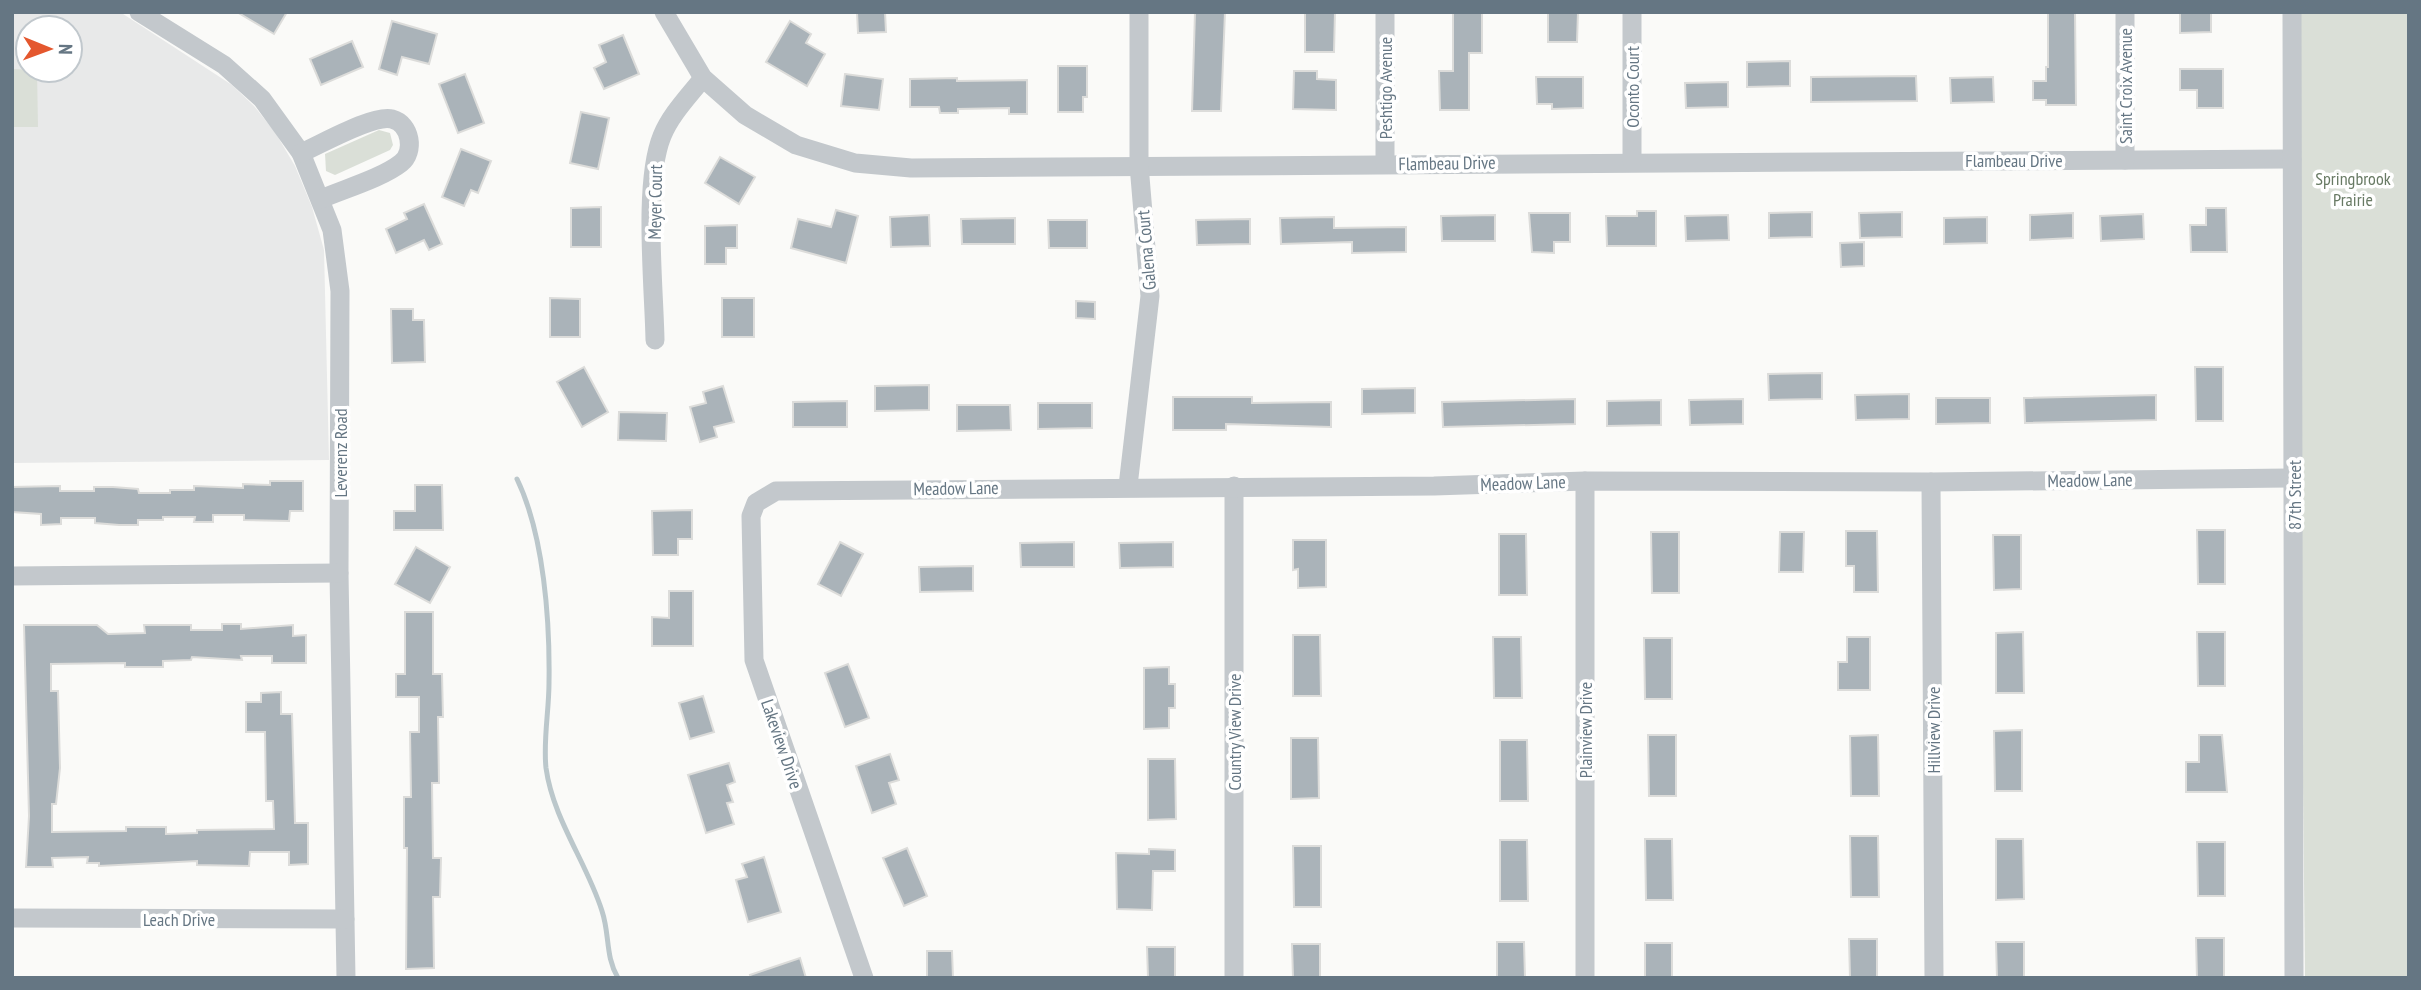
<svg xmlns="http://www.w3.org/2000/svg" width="2421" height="990" font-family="'PT Sans Narrow',sans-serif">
  <rect width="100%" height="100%" fill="#fafaf8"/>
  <!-- built -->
  <path fill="#e8e9e9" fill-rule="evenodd" d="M12,12H120L232,85L254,106L275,132L295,166L312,207L324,250L329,460L12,463ZM28,28H70V70H28Z"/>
  <!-- green -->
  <g fill="#dadfd7">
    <path d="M2295,12H2409V978H2305Z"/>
    <path d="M12,69L37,70L38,127H12Z"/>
    <path d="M379,130L390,133L393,145L390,150L335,175L326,171L325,154Z"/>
  </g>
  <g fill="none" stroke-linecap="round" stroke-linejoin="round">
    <!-- stream -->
    <path stroke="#bbc7cb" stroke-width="5" d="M517,479C544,535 550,621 549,683C549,711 543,740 546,768C553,819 587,863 602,911C610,935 605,956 618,978"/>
  </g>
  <!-- building -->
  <g fill="#aab3b9" stroke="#dcdcda" stroke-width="2">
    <path d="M237,12H287L274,34Z"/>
    <path d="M857,12H885L886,32L858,33Z"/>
    <path d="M1195,12H1225L1221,111H1192Z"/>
    <path d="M1305,12H1335L1334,52H1305Z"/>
    <path d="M1453,12H1482V53H1469V110H1440L1439,71H1453Z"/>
    <path d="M1548,12H1578L1577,42H1548Z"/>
    <path d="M2048,12H2075L2076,105H2046V100H2033V81H2046V67H2048Z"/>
    <path d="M2180,12H2211V32L2180,33Z"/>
    <path d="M392,21L437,34L429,64L402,57L397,75L379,69Z"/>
    <path d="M790,21L811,34L806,43L825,54L807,86L766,62Z"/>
    <path d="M623,35L639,74L604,89L594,68L606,62L599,45Z"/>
    <path d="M352,41L363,67L321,85L310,59Z"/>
    <path d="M1790,61V86L1747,87V62Z"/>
    <path d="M1058,66H1087V97H1083V112H1058Z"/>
    <path d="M2180,69H2223V108H2197V90H2180Z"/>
    <path d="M1294,71H1317V79L1336,80V110L1293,109Z"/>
    <path d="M465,74L484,123L458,133L439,84Z"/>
    <path d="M845,74L883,79L879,110L841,106Z"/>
    <path d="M1916,76L1917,101L1811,102V77Z"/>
    <path d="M1536,77H1583V108L1552,109V104H1537Z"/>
    <path d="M1993,77L1994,102L1951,103L1950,78Z"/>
    <path d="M957,78V81L1027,80V114H1009V108L958,109V113H940L939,107H910V79Z"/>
    <path d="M1728,82V107L1686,108L1685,83Z"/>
    <path d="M581,112L609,118L598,169L570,163Z"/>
    <path d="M461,149L491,161L478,193L471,190L464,206L442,197Z"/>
    <path d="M720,157L755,177L739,204L705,183Z"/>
    <path d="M424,204L442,244L429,250L424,240L396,253L386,229L407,219L404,213Z"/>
    <path d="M601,207V247H571V208Z"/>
    <path d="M2206,208H2226L2227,252H2191L2190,225H2206Z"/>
    <path d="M836,210L858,216L846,263L791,248L798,219L831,227Z"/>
    <path d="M1637,211H1656V246H1607L1606,216H1637Z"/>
    <path d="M1812,212V237L1769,238V213Z"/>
    <path d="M1902,212V237L1860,238L1859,213Z"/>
    <path d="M1529,213H1570V242H1554V253L1532,252Z"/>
    <path d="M2073,213V238L2030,240V215Z"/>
    <path d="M2143,214L2144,239L2101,241L2100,216Z"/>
    <path d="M929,215L930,246L891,247L890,217Z"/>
    <path d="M1495,215V241H1442L1441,216Z"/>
    <path d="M1728,215L1729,240L1686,241L1685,216Z"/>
    <path d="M1334,217V228L1406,227V252L1352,253V242L1281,244L1280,218Z"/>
    <path d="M1987,217V243L1944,244V218Z"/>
    <path d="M1015,218V244H962L961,219Z"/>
    <path d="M1250,219V244L1197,245L1196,220Z"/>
    <path d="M1048,220H1087V248H1049Z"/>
    <path d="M737,225V248H726V264H705V226Z"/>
    <path d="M1864,242V266L1841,267L1840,243Z"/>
    <path d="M550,298L580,299V337H550Z"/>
    <rect x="722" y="298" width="32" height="39"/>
    <path d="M1076,301L1095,302V319L1076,318Z"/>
    <path d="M391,309H413V320H424L425,362L392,363Z"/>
    <path d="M584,367L608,412L582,427L557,382Z"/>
    <path d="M2195,367H2223V421H2196Z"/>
    <path d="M1822,373V399L1769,400L1768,374Z"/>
    <path d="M929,385V410L875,411V386Z"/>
    <path d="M723,386L734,422L714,427L717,437L700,442L690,407L706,403L703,392Z"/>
    <path d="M1415,388V413L1362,414V389Z"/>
    <path d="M1909,394V419L1856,420L1855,395Z"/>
    <path d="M2156,395V420L2025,423L2024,398Z"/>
    <path d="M1173,397H1252V403L1331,402V427L1226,424V430H1173Z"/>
    <path d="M1936,398H1990V423L1936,424Z"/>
    <path d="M1575,399V424L1443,427L1442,402Z"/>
    <path d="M1743,399V424L1690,425L1689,400Z"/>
    <path d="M1661,400V425L1607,426V401Z"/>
    <path d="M847,401V427H793V402Z"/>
    <path d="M1038,403H1092V428L1038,429Z"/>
    <path d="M957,405H1010L1011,430L957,431Z"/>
    <path d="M619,412L667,413L666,441L618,440Z"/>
    <path d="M270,481H303V511H290L289,521L244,520V515H213V522H194L195,517H163V520H138V525H119L95,523V518H61V524L41,525V514L12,512V487L60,486V491H94V487H113L138,489L139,493H170V490H194V486L243,488V484L270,485Z"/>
    <path d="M415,485H442L443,530H394V511H415Z"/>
    <path d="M692,510V539H678V555H653L652,511Z"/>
    <path d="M2197,530H2225V584H2198Z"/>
    <path d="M1846,531H1877L1878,592H1854V566H1846Z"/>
    <path d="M1651,532H1679V593H1652Z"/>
    <path d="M1780,532H1804L1803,572H1779Z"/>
    <path d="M1499,534H1526L1527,595H1499Z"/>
    <path d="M1993,535H2021V589L1994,590Z"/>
    <path d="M1293,540H1326V587L1298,588V569L1293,570Z"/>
    <path d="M840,542L863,554L841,596L818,584Z"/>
    <path d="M1074,542V567H1021L1020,543Z"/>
    <path d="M1173,542V567L1120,568L1119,543Z"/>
    <path d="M416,547L450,567L430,603L395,584Z"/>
    <path d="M973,566V591L920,592L919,567Z"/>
    <path d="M669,591H693V646H652V617L669,618Z"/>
    <path d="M405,612H433V674H442L443,717H438L439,783H432L433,858H441L440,897H433L434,968L406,969L407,848H404V797H411L410,732H419V697H396V674H405Z"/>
    <path d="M222,624H241V629L293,625V636L306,635V663H272V656H241L242,660L192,657L191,660L163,661V667H125V663L51,664V691H58L60,768L56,804H52V832L126,831V827H166V834L197,833V830L274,829L273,801H266L265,732H246V702H261V693L281,692V714H292L295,823H308V864L289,865V852H250L249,866L197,865V861L99,866V863H87L88,857L52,858L53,867H26L29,816L24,625H97L108,634L145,633L144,625H191V630H222Z"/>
    <path d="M2023,632L2024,693H1996V633Z"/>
    <path d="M2197,632H2225V686H2198Z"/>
    <path d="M1293,635H1320L1321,696H1293Z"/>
    <path d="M1493,637H1521L1522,698H1494Z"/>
    <path d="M1847,637H1870V690H1838V662H1847Z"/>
    <path d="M1644,638H1672V699H1645Z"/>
    <path d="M848,664L869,718L845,727L825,673Z"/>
    <path d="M1169,667V684H1175V708H1169V728L1144,729V668Z"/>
    <path d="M703,696L714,732L690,739L679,703Z"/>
    <path d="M2022,730V791H1995L1994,731Z"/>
    <path d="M1648,735H1676V796H1649Z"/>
    <path d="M1878,735L1879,796H1851L1850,736Z"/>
    <path d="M2199,735H2222L2227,792H2186V762H2199Z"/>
    <path d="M1291,738H1318L1319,798L1291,799Z"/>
    <path d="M1500,740H1527L1528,801H1500Z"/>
    <path d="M890,754L899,780L889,783L896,804L872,813L856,766Z"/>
    <path d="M1148,759H1175L1176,819L1148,820Z"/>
    <path d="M729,763L735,782L727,785L733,802L727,803L734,824L706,833L688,775Z"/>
    <path d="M1850,836H1878L1879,897H1851Z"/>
    <path d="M1645,839H1672L1673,900H1646Z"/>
    <path d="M1996,839H2023L2024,899L1996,900Z"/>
    <path d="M1500,840H1527L1528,901H1500Z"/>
    <path d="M2197,842H2225V896H2198Z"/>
    <path d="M1293,846H1321V907H1294Z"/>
    <path d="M907,848L927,896L904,906L883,858Z"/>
    <path d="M1149,849L1175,850V871H1153L1152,910L1117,909L1116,853L1149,854Z"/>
    <path d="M764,857L781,912L748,922L736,880L747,877L742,864Z"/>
    <path d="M2196,938H2224V978H2197Z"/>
    <path d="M1849,939H1877V978H1850Z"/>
    <path d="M1497,942H1524L1525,978H1497Z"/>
    <path d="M1996,942H2024V978H1997Z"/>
    <rect x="1645" y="943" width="27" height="35"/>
    <path d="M1292,944H1320V978H1293Z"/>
    <path d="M1147,947H1175V978H1148Z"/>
    <path d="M927,951H952L953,978H927Z"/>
    <path d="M800,958L806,978H751L750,975Z"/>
  </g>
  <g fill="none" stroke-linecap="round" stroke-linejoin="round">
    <!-- minor -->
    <g stroke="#c3c8cc" stroke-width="19">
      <path d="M139,12L224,65L262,99L301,153L332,230L340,291L339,573L346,978"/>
      <path d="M664,12L703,78L745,115L796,145L855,163L911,168L2292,159"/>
      <path d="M1385,12V164"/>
      <path d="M1632,12V161"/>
      <path d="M2125,12V160"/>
      <path d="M2292,12L2294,978"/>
      <path d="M301,153C320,145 373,114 392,119C411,124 415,152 401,163C382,178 344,189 321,199"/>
      <path d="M655,340C654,286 643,183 662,136C671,114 689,96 703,78"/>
      <path d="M1931,482L1934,978"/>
      <path d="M1128,486L1150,296L1139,165V12"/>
      <path d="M1234,486V978"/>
      <path d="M12,576L339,573"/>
      <path d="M12,918L345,919"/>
      <path d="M864,978L754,660L751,516L756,503L776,491L1434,486L1585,481L1931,482L2294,478"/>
      <path d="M1585,978V481"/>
    </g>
  </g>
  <g text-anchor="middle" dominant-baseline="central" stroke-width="7" stroke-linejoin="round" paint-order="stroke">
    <!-- street labels -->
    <g font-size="18" fill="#657683" stroke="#fff">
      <text transform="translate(2125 86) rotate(-90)">Saint Croix Avenue</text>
      <text transform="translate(1632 87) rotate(-90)">Oconto Court</text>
      <text transform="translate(1385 88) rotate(-90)">Peshtigo Avenue</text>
      <text x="2014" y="160">Flambeau Drive</text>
      <text transform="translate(1447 163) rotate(-1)">Flambeau Drive</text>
      <text transform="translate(655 202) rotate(-89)">Meyer Court</text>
      <text transform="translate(1146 250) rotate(-95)">Galena Court</text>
      <text transform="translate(340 453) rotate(-90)">Leverenz Road</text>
      <text transform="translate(2090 480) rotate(-1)">Meadow Lane</text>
      <text transform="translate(1523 483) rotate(-2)">Meadow Lane</text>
      <text transform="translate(956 488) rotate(-1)">Meadow Lane</text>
      <text transform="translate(2294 495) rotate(-90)">87th Street</text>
      <text transform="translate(1585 730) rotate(-90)">Plainview Drive</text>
      <text transform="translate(1933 730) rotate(-90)">Hillview Drive</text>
      <text transform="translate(1234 732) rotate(-90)">Country View Drive</text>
      <text transform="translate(782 744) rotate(71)">Lakeview Drive</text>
      <text x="179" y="919">Leach Drive</text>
    </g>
    <!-- park labels -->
    <g font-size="18" fill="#687a64" stroke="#fff">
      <text x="2353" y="178">Springbrook<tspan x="2353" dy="21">Prairie</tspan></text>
    </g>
  </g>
  <!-- border -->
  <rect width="2421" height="990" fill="none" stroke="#657683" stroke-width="28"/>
  <!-- north arrow -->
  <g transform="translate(49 49) rotate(91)"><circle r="33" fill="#ffffff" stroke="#c1c8cd" stroke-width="2"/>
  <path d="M0-5L12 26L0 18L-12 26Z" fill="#e4572e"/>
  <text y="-10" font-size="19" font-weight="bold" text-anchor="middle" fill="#657683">N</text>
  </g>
</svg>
